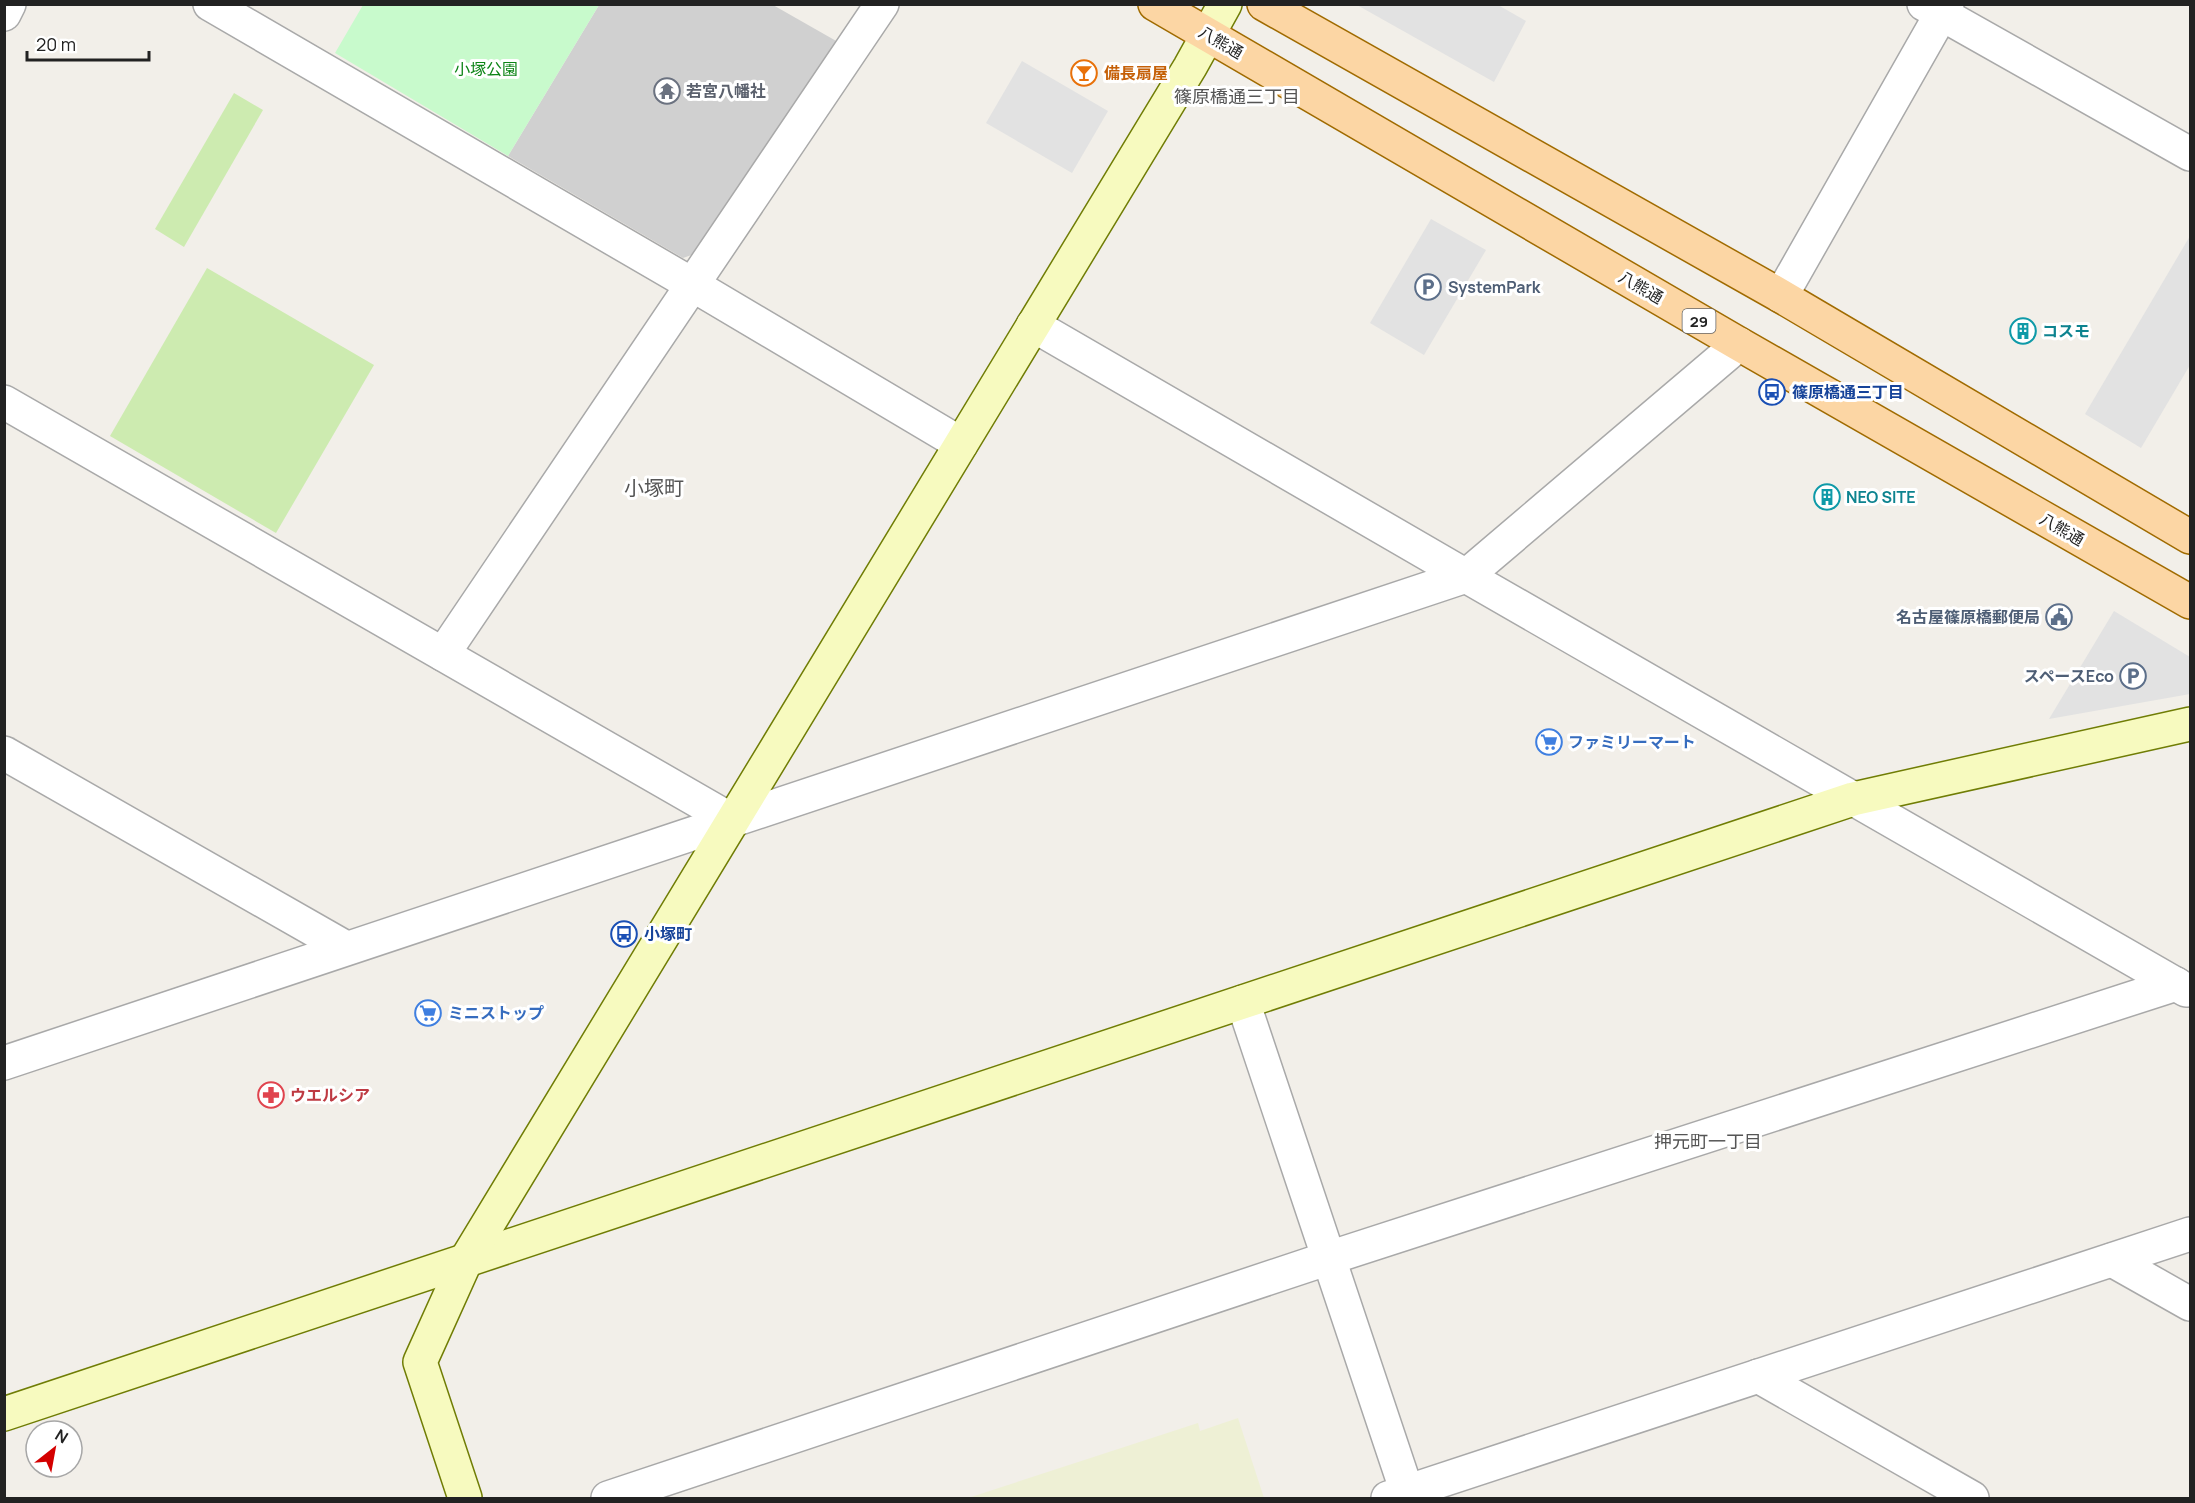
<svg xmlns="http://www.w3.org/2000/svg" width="2195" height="1503" font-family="Manrope,'Noto Sans JP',sans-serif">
  <rect width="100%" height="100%" fill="#f2efe9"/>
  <!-- religious -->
  <path fill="#d0d0d0" d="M599,5H773L838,42L703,251L683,258L508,156Z"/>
  <!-- farmland -->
  <path fill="#eef0d5" d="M1238,1418L1264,1498H968L1198,1423L1200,1431Z"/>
  <!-- grass -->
  <g fill="#cdebb0">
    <path d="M234,93L263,110L184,247L155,229Z"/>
    <path d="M207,268L374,365L276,533L110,436Z"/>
  </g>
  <!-- park -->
  <path fill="#c8facc" d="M363,5V4L599,5L508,156L335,53Z"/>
  <!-- parking -->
  <g fill="#e2e2e2">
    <path d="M1357,5H1498L1526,21L1494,82Z"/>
    <path d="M1022,61L1108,111L1072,173L986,123Z"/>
    <path d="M1431,219L1486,250L1424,355L1370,323Z"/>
    <path d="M2190,236V365L2141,448L2085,414Z"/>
    <path d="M2114,611L2190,657V694L2049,719Z"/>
  </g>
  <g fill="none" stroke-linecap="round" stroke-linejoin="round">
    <!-- street casing -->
    <g stroke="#a9a9a9" stroke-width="36">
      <g id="street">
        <path d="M210,4L693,285L961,444"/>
        <path d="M1924,4L2190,154"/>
        <path d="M4,14L9,4"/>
        <path d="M1781,296L1947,4"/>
        <path d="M1033,325L1466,576L2186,990"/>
        <path d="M4,402L733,821"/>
        <path d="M443,654L882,4"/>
        <path d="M4,753L346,948"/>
        <path d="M1243,1002L1407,1492"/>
        <path d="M4,1063L1466,576L1739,344"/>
        <path d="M2112,1260L2190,1304"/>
        <path d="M1758,1376L1972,1498"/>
        <path d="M608,1498L1329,1258L2176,984"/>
        <path d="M1388,1498L2190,1234"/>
      </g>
    </g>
    <!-- secondary casing -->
    <g stroke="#707d05" stroke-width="36">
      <g id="secondary">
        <path d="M4,1414L1853,799L2190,724"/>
        <path d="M465,1498L420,1362L466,1260L1190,67L1225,4"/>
      </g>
    </g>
    <!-- primary casing -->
    <g stroke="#a06b00" stroke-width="36">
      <g id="primary">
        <path d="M1155,4L1739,344L2190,602"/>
        <path d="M1264,4L1781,296L2190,537"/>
      </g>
    </g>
    <!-- street -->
    <use href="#street" stroke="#fff" stroke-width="33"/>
    <!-- secondary -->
    <use href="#secondary" stroke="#f7fabf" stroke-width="33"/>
    <!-- primary -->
    <use href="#primary" stroke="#fcd6a4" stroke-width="33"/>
  </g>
  <!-- icons -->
  <defs>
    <g id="bar-ring" transform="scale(1.35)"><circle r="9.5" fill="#fff" stroke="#e8710a" stroke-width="1.5"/><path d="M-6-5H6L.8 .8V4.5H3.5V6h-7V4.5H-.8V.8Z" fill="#e8710a"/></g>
    <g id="temple-ring" transform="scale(1.35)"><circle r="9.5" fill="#fff" stroke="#6b7280" stroke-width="1.5"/><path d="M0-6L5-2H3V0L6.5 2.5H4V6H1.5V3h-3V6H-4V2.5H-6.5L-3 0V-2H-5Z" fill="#6b7280"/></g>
    <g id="parking-ring" transform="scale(1.35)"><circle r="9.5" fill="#fff" stroke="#5c6f8a" stroke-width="1.5"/><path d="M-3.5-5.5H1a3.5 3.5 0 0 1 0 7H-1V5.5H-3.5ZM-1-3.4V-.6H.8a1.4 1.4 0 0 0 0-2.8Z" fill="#5c6f8a"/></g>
    <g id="building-ring" transform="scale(1.35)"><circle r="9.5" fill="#fff" stroke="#0f9aa8" stroke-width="1.5"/><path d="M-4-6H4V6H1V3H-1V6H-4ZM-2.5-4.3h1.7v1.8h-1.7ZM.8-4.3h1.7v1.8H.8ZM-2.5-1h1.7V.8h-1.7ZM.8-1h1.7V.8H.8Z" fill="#0f9aa8"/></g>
    <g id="bus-ring" transform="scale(1.35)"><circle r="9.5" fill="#fff" stroke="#1a4fb4" stroke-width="1.5"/><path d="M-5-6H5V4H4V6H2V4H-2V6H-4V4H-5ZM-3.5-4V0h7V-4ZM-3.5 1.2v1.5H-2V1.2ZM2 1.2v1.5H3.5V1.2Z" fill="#1a4fb4"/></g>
    <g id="civic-ring" transform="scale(1.35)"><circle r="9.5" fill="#fff" stroke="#5c6f8a" stroke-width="1.5"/><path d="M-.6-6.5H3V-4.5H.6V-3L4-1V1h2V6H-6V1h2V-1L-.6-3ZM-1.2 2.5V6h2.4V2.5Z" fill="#5c6f8a"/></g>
    <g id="supermarket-ring" transform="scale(1.35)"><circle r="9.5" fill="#fff" stroke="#3f7fe0" stroke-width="1.5"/><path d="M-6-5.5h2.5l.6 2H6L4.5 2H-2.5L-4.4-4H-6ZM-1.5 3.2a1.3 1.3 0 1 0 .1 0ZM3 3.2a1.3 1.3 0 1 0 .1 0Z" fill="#3f7fe0"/></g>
    <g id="pharmacy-ring" transform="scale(1.35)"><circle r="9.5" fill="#fff" stroke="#e0444e" stroke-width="1.5"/><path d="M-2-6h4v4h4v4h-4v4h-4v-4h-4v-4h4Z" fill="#e0444e"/></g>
  </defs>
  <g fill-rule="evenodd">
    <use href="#bar-ring" x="1084" y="73"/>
    <use href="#temple-ring" x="667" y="91"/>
    <use href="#parking-ring" x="1428" y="287"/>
    <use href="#building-ring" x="2023" y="331"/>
    <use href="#bus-ring" x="1772" y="392"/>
    <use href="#building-ring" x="1827" y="497"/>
    <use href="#civic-ring" x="2059" y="617"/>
    <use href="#parking-ring" x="2133" y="676"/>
    <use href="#supermarket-ring" x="1549" y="742"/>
    <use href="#bus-ring" x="624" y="934"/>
    <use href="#supermarket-ring" x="428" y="1013"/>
    <use href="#pharmacy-ring" x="271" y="1095"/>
  </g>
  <g text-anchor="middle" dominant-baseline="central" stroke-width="6" stroke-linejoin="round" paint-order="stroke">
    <!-- shield labels -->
    <rect fill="#fff" stroke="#646464" stroke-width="1.5" x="1682.5" y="309" width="33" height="24" rx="4.5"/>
    <g font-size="15" font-weight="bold" fill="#222">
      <text x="1699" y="321">29</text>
    </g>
    <!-- street labels -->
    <g font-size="16" fill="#222" stroke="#fff">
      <text transform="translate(1221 42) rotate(30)">八熊通</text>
      <text transform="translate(1641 287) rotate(30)">八熊通</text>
      <text transform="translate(2062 529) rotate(30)">八熊通</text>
    </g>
    <!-- park labels -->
    <g font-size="16" fill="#0c8416" stroke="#fff">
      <text x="486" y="69">小塚公園</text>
    </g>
    <!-- food labels -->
    <g font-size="16" font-weight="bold" fill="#c56008" stroke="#fff" text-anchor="start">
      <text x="1104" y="73">備長扇屋</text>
    </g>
    <!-- worship labels -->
    <g font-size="16" font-weight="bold" fill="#5b616d" stroke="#fff" text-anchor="start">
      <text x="686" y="91">若宮八幡社</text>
    </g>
    <!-- service labels -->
    <g font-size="16" font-weight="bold" fill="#4e5e75" stroke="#fff" text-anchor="end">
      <text x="1448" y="287" text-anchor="start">SystemPark</text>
      <text x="2040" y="617">名古屋篠原橋郵便局</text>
      <text x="2114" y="676">スペースEco</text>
    </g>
    <!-- culture labels -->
    <g font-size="16" font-weight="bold" fill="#0d838f" stroke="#fff" text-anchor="start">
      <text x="2042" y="331">コスモ</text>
      <text x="1846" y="497">NEO SITE</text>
    </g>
    <!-- transit labels -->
    <g font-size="16" font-weight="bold" fill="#164399" stroke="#fff" text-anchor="start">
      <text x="1792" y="392">篠原橋通三丁目</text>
      <text x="644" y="934">小塚町</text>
    </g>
    <!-- shop labels -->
    <g font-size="16" font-weight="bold" fill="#366cbe" stroke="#fff" text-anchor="start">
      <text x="1568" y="742">ファミリーマート</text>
      <text x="448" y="1013">ミニストップ</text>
    </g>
    <!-- health labels -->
    <g font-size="16" font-weight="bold" fill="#be3a42" stroke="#fff" text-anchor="start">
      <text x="290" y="1095">ウエルシア</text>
    </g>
    <!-- neighbourhood labels -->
    <g font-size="18" fill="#555" stroke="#fff">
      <text x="1237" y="96">篠原橋通三丁目</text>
      <text x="1708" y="1141">押元町一丁目</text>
    </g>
    <!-- quarter labels -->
    <g font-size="20" fill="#555" stroke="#fff">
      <text x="654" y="487">小塚町</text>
    </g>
  </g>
  <!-- border -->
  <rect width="2195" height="1503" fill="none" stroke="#222222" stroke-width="12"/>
  <!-- north arrow -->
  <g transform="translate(54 1449) rotate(31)"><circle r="28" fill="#ffffff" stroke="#a7a7a7" stroke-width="1.5"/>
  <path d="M0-4.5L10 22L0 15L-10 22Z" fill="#d40000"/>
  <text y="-9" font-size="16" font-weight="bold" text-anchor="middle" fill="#222222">N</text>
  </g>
  <!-- scale -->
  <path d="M27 51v9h122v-9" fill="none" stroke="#222222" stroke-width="3"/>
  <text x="36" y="51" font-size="18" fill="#222222" stroke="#ffffff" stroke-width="4.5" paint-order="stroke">20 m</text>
</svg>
